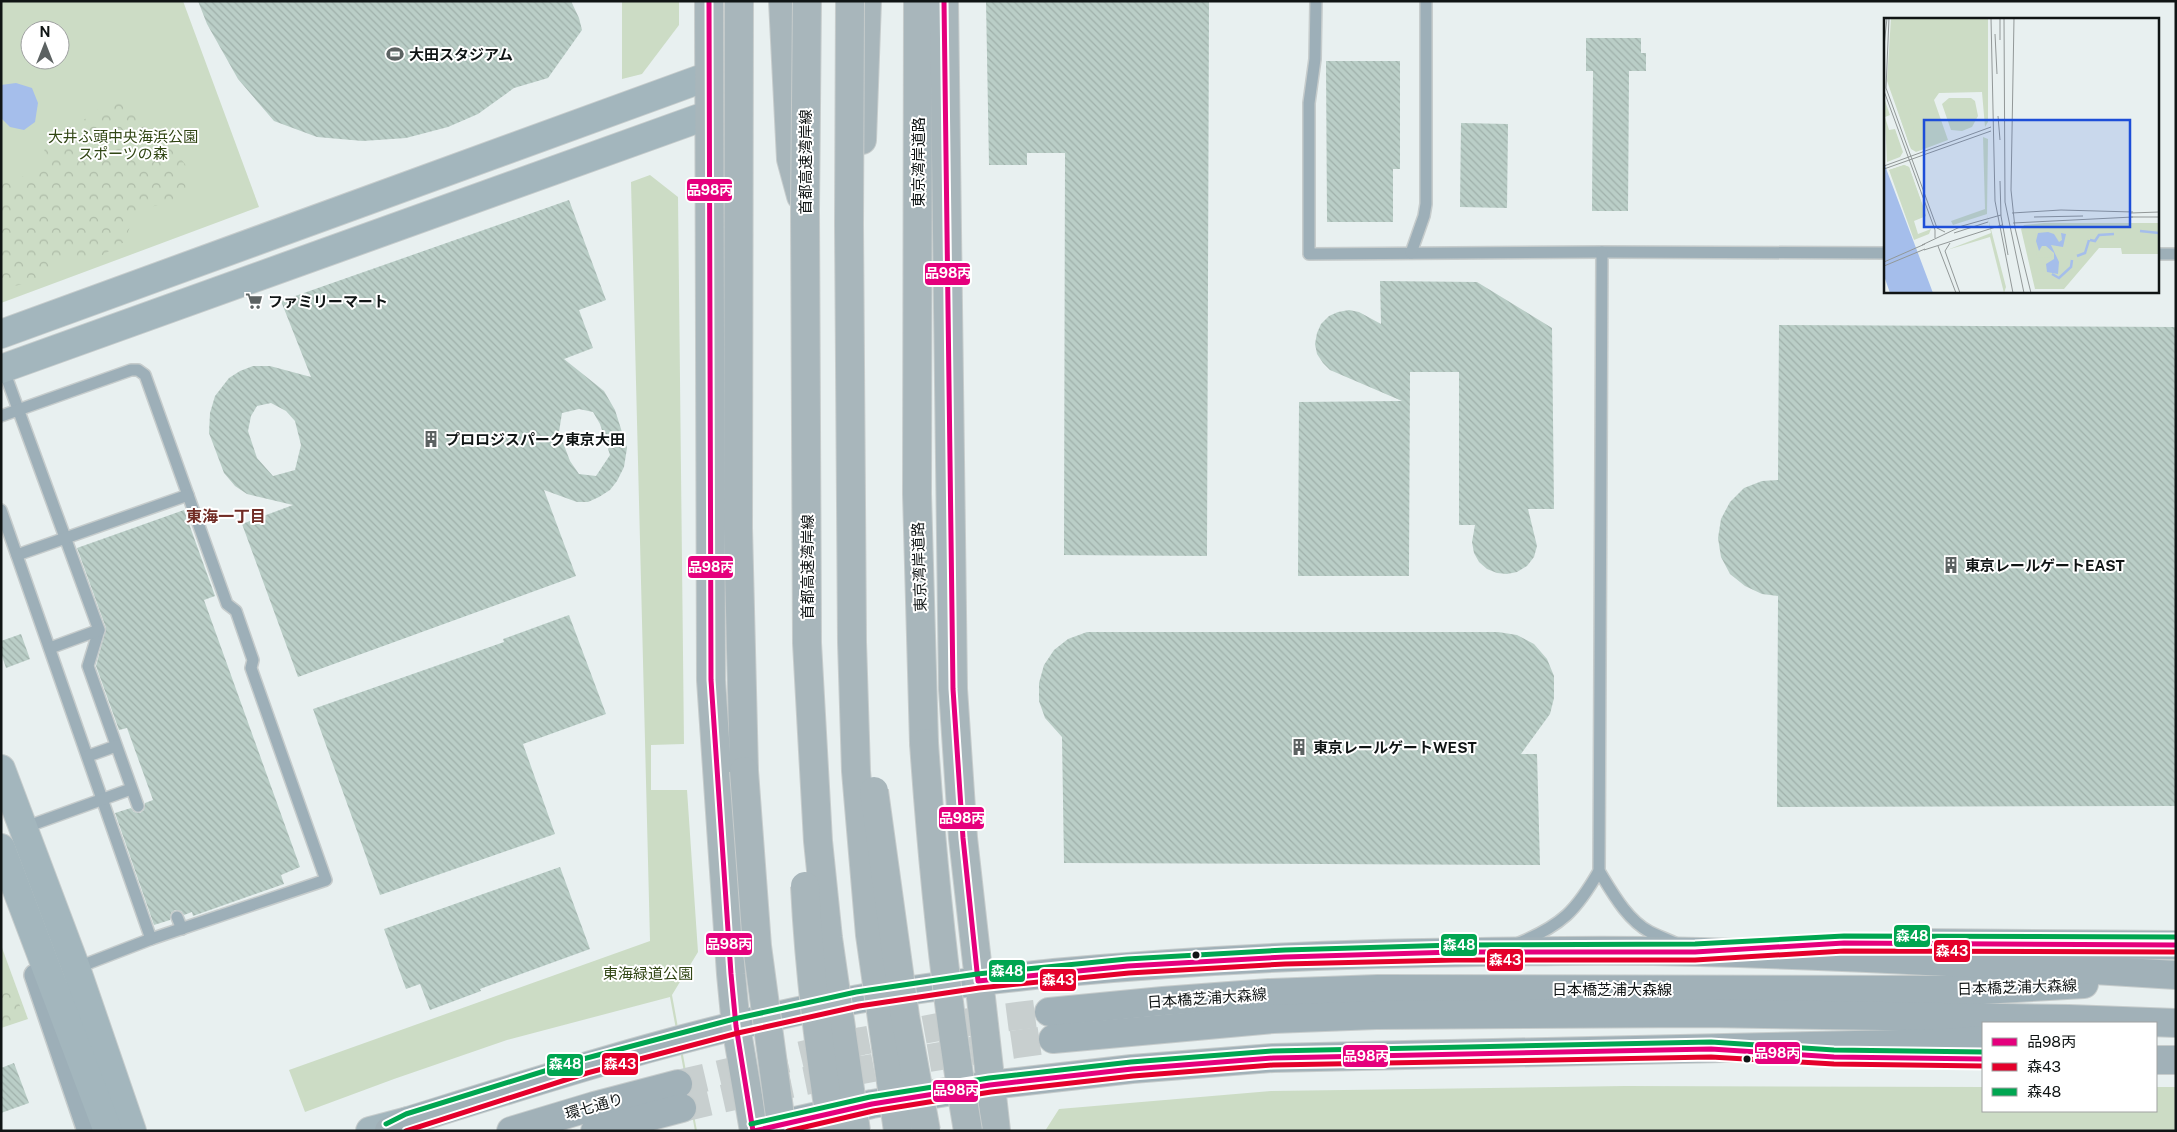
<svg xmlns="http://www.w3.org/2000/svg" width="2177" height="1132" font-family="'Public Sans','Noto Sans JP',sans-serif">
  <defs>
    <pattern id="forest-crowns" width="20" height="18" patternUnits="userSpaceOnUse" patternTransform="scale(1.25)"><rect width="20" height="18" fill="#ccdcc5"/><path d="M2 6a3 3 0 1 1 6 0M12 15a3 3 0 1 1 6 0" fill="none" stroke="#aebca8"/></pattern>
    <pattern id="building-back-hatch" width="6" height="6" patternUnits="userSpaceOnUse" patternTransform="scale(1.25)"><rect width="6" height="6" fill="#bacec7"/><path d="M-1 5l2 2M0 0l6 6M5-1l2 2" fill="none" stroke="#9fb0aa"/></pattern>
  </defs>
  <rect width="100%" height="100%" fill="#e8f0f0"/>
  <!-- green -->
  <g fill="#ccdcc5" fill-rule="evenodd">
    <path d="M1,1H183L259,207L1,303ZM30,30H60V60H30Z"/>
    <path d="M622,1H679V25L642,74L622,79Z"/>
    <path d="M650,175L678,197L684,744L651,745V790H687L698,952L672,995L697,1131H695L670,997L507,1040L394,1079L305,1112L289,1070L650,941L631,182Z"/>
    <path d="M1,945L28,1019L1,1028Z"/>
    <path d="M1625,1086L1983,1087V1111H2156V1087H2176V1131H1045L1059,1109L1271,1091Z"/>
  </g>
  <!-- forest -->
  <g fill="url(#forest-crowns)">
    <path d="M114,98L159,131L188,168L185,191L170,202L150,207L133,219L124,242L101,256L70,257L32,282L1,289V184L5,181L41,172L47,134L85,119Z"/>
    <path d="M12,984L24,1017L1,1025V988Z"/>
  </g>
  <!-- water -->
  <path fill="#a5beeb" d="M16,83L32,88L38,103L35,122L24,130L10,127L1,118V85Z"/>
  <!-- building -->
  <g fill="url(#building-back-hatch)" fill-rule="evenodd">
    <path d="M198,1H571L579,18L582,30L548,78L514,88L478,114L448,127L406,138L363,141L317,137L274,121L238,79L207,24Z"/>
    <path d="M986,1H1209L1207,556L1064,555L1065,153H1027V165H989Z"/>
    <path d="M1586,38H1641V53H1646V71H1629L1628,211H1592L1593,71H1586Z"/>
    <path d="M1326,61H1400V169H1393V222H1327Z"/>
    <path d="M1461,123L1508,124L1507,208L1460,207Z"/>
    <path d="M569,200L606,300L579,310L593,348L564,359L604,391L615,410L627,448L624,467L617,481L610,490L599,497L588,502H577L544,490L576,576L298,677L242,524L293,505L247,494L235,486L224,473L209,433L210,413L215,396L229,378L240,371L253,366H270L311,377L281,301ZM271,403L286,411L295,421L301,445L295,470L273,476L257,458L248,431L251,416L257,406ZM579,409L593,412L600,424L610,455L596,476L579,474L570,461L559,432L562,413Z"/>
    <path d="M1380,281L1477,282L1552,328L1554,509H1528L1537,546L1534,557L1527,566L1517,572L1507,574L1497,573L1487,569L1479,562L1474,553L1472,542L1475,525H1459V372H1410L1409,576H1298L1299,402L1402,401L1330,370L1323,363L1317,354L1315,344L1317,333L1321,324L1329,316L1338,312L1349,310L1359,312L1381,324Z"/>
    <path d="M1779,325L2176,327V806L1777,807L1778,596L1762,594L1745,586L1730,574L1721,557L1718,538L1721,519L1730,502L1744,488L1762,481L1778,480Z"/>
    <path d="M184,510L215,596L204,600L300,867L281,875L284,884L193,916L192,912L184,915L181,911L175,910L171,913L170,920L154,925L115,813L131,808L134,812L140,813L144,810L145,803L153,800L127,728L119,730L96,666L106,628L77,548Z"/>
    <path d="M569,615L606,714L523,744L555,834L380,895L313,709L504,642L503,639Z"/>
    <path d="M1087,632H1498L1517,635L1534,644L1547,659L1554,676V698L1550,714L1521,754H1537L1540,865L1064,863L1062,737L1045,718L1039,701V683L1044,665L1054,650L1068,639Z"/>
    <path d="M21,634L30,659L6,668L1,653V641Z"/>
    <path d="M560,867L590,949L480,989L481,991L430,1010L420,984L406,989L384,929Z"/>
    <path d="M14,1063L29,1103L1,1113V1068Z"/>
  </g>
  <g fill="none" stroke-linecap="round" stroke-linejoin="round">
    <!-- primary-tunnel -->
    <g stroke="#c8cfcf" stroke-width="28" stroke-dasharray="28 14" stroke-linecap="butt">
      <path d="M678,1084L862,1041L955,1024L1049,1012"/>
      <path d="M682,1108C805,1079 928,1056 1053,1039"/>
    </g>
    <!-- lane casing -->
    <g stroke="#c6cccc" stroke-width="14">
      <g id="lane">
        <path d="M1316,1L1315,59L1309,103V254L1602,252L1886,253"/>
        <path d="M1411,253L1424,216L1426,204V1"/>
        <path d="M2158,254H2176"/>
        <path d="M3,368L99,630L88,666L138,806"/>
        <path d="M1,416L131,370H138L145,375L227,604L236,611L253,660L251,668L326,880L151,939L76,968"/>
        <path d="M1,510L151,939"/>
        <path d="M17,555L188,495"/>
        <path d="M50,648L99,630"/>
        <path d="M88,756L116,746"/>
        <path d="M23,828L131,789"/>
        <path d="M1599,871C1612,892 1627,920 1650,932C1658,936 1667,939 1675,943"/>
        <path d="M177,917L182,929"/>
        <path d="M1519,943C1562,925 1576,911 1599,871L1602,252"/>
      </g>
    </g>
    <!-- street casing -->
    <g stroke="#c6cccc" stroke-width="24">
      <path id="street" d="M35,975L88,1131"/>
    </g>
    <!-- secondary casing -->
    <g stroke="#c6cccc" stroke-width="30">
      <g id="secondary">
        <path d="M1,334L709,76"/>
        <path d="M1,369L708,115"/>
        <path d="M1,769L76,968L132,1131"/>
        <path d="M1,848L108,1131"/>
        <path d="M370,1131L408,1121"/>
      </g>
    </g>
    <!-- primary casing -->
    <g stroke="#c6cccc" stroke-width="30">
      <g id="primary">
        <path d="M1917,943L2176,945"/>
        <path d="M1049,1012L1163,1001L1269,993L1378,989L1982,990L2084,984"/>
        <path d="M1053,1039L1273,1019L1376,1015L1704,1013L2069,1019L2176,1023"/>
        <path d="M2156,1060H2176"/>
        <path d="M759,1129L872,1104L990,1085L1132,1069L1273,1058L1944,1043L1983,1040"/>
        <path d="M389,1131L408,1121C556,1075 705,1027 859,999C923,987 989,980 1054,973C1162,963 1269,957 1377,954C1485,952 1593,949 1700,952C1859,956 2017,965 2176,975"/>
        <path d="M511,1131L594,1106L678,1084"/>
        <path d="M595,1131L682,1108"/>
      </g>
    </g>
    <!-- highway casing -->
    <g stroke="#c6cccc" stroke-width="30">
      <g id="highway">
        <path d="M709,1L711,680L731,974L736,1026L754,1131"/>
        <path d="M739,1L738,528L744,771"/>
        <path d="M783,1L791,159L801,196"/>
        <path d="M918,1L917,494L924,743"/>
        <path d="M944,1L953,689L963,838L996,1131"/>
        <path d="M862,140L867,1"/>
      </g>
    </g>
    <!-- lane -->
    <use href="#lane" stroke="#9dafb8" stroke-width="11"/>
    <!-- street -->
    <use href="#street" stroke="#9dafb8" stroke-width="21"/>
    <!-- secondary -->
    <use href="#secondary" stroke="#a3b6bd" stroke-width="28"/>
    <!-- primary -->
    <use href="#primary" stroke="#a1b1b8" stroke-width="28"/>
    <!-- highway -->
    <use href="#highway" stroke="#a8b6bb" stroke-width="28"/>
    <!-- highway-bridge casing -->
    <g stroke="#c6cccc" stroke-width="30" stroke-linecap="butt">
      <g id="highway-bridge">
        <path d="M807,1L805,210L807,643L818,841L828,938L856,1131"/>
        <path d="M850,1L849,224L852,642L856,771L870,935L898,1131"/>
        <path d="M924,743C933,873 946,1002 968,1131"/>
        <path d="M744,771L757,946L782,1131"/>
        <path d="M874,791L905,1016L926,1131"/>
        <path d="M805,886C809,968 819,1050 832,1131"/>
      </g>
    </g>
    <!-- highway-bridge -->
    <use href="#highway-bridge" stroke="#a8b6bb" stroke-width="28"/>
    <!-- bus-1 casing -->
    <g stroke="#fff" stroke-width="9">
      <g id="bus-1">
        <path d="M709,1L711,680L731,974L736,1026L753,1131"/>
        <path d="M944,1L953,689L963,838L978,981L1128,966L1285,957L1455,952H1695L1844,943L2176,945"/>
        <path d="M754,1131L872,1104L990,1085L1132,1069L1273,1058L1711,1049L1834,1057L1983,1059"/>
      </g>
    </g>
    <!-- bus-2 casing -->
    <g stroke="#fff" stroke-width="9">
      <g id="bus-2">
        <path d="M406,1131L587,1073L738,1033L859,1006L979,988L1129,973L1285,964L1455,960H1695L1844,951L2176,952"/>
        <path d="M788,1131L873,1111L991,1092L1133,1076L1273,1065L1711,1057L1834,1064L1983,1066"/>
      </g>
    </g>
    <!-- bus-3 casing -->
    <g stroke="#fff" stroke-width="9">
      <g id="bus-3">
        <path d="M386,1124L406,1114L583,1059L734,1019L856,992L977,974L1127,959L1285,950L1455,945L1695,944L1844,936L2176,937"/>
        <path d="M751,1124L870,1097L989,1078L1131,1062L1272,1051L1711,1042L1834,1050L1983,1052"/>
      </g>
    </g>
    <!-- bus-1 -->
    <use href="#bus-1" stroke="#e5007d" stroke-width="5"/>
    <!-- bus-2 -->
    <use href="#bus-2" stroke="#e4002b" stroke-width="5"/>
    <!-- bus-3 -->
    <use href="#bus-3" stroke="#00a651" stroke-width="5"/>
  </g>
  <!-- icons -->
  <defs>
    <g id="stadium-bare" transform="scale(1.35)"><path d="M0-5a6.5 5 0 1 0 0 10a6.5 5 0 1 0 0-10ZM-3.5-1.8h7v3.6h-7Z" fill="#5c6262" stroke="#fff" stroke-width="2.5" paint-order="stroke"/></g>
    <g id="supermarket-bare" transform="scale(1.35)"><path d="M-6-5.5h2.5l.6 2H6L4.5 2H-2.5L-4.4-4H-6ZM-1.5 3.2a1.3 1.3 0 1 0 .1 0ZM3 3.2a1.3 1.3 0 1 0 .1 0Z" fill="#5c6262" stroke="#fff" stroke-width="2.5" paint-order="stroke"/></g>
    <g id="building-bare" transform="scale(1.35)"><path d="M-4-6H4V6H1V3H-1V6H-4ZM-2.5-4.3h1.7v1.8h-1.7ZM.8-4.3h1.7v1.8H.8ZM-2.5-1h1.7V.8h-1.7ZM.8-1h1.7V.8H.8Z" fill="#5c6262" stroke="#fff" stroke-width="2.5" paint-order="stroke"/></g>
  </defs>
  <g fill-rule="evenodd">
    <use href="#stadium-bare" x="395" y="54"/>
    <use href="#supermarket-bare" x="254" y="301"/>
    <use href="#building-bare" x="431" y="439"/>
    <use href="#building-bare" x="1951" y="565"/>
    <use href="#building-bare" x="1299" y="747"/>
  </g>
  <!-- markers -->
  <g fill="#101515" stroke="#fff" stroke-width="2">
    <circle cx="1196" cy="955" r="4.5"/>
    <circle cx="1747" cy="1059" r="4.5"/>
  </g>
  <g text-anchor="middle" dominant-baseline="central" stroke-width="4" stroke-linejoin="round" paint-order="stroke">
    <!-- poi labels -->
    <g font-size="15" font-weight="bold" fill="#101515" stroke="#fff" text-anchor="start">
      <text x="409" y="54">大田スタジアム</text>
      <text x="268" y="301">ファミリーマート</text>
      <text x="445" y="439">プロロジスパーク東京大田</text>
      <text x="1965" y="565">東京レールゲートEAST</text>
      <text x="1313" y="747">東京レールゲートWEST</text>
    </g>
    <!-- park labels -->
    <g font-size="15" fill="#314614" stroke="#fff">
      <text x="123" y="136">大井ふ頭中央海浜公園<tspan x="123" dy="17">スポーツの森</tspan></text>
      <text x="648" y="973">東海緑道公園</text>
    </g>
    <!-- street labels -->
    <g font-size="15" fill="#101515" stroke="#fff">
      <text transform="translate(805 162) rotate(-90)">首都高速湾岸線</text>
      <text transform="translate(918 162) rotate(-90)">東京湾岸道路</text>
      <text transform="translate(807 567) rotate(-90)">首都高速湾岸線</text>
      <text transform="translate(919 567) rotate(-92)">東京湾岸道路</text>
      <text transform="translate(2017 987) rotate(-2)">日本橋芝浦大森線</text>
      <text x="1612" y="989">日本橋芝浦大森線</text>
      <text transform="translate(1207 998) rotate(-4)">日本橋芝浦大森線</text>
      <text transform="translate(594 1106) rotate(-16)">環七通り</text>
    </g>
    <!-- neighbourhood labels -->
    <g font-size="16" font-weight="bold" fill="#712c25" stroke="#fff">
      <text x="226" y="516">東海一丁目</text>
    </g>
  </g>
  <!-- overview -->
  <g transform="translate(1884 18)">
    <rect width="275" height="275" fill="#e8f0f0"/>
    <path d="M7,0H104V104L101,109L98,74L55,75L50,82L64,122L32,134L27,131L3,63ZM65,80H87L91,83L94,98L88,109L78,113L67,112L58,86ZM99,119L104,121L103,196L122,269L120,275L106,219L63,232L107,215L103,196L69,207L67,203L101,191ZM20,147L25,149L42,198L30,203L34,216L47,211L45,216L30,222L5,152ZM160,205H275V236H238L237,230H215L180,271H151L137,211L140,207Z" fill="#ccdcc5"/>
    <path d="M0,80L6,97L1,99L5,112L11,111L19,134L16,139L3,144ZM24,86L32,120L44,118L51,111L57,120L33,133L26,129L13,90ZM20,147L25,149L40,191L25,197L26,200L41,195L42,198L27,203L23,200L10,156L5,152Z" fill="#ccdcc5"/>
    <path d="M151,213H170V216L160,214L152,217L155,233L169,236L166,240L153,239Z" fill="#ccdcc5"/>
    <path d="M0,142L3,153L49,275H6L0,258ZM164,214L170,216L175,224L178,222L177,215L182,216L179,229L167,227L175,244L174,256L163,254L162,246L170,241V235L162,228H158L155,233L152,223L154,215Z" fill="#a5beeb"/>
    <path fill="none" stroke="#a5beeb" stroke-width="2.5" d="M256,213L275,215M206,222L211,223L215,217L230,216M193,238L201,235L205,222M168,256L175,260L187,249L188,242"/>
    <path fill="none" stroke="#929898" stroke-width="1" d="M5,0L2,70L53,210L61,214M107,0L111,183L129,275M116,0V22M120,0L121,184L140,275M130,0L127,172L131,210L147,275M111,16L113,56M0,28L3,0M0,73L51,212V220M114,98L116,122M0,148L107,109M0,151L107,113M116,163L117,198L124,237M128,195L177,192L249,194M247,195L275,194M150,199L199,198M247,199H275M129,205L249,199M70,215L104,204M66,225L61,233L76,275M38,227L78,208L117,197M54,228L72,275M40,232L118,207M0,244L41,226M0,248L41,231"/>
    <path fill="#1d4ed8" fill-opacity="0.15" stroke="#1d4ed8" stroke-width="2.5" d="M40,102H246V209H40Z"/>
    <rect width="275" height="275" fill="none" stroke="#101515" stroke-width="2.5"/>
  </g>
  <g stroke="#fff" stroke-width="2">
    <rect x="686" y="178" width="47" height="24" rx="5" fill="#e5007d"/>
    <rect x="924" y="262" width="47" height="24" rx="5" fill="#e5007d"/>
    <rect x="687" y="555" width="47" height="24" rx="5" fill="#e5007d"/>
    <rect x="938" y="806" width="47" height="24" rx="5" fill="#e5007d"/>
    <rect x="1893" y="924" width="38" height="24" rx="5" fill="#00a651"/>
    <rect x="705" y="932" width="48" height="24" rx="5" fill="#e5007d"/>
    <rect x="1440" y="933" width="38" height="24" rx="5" fill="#00a651"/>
    <rect x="1933" y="939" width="38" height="24" rx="5" fill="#e4002b"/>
    <rect x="1486" y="948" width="38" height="24" rx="5" fill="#e4002b"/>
    <rect x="988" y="959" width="38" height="24" rx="5" fill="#00a651"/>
    <rect x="1039" y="968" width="38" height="24" rx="5" fill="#e4002b"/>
    <rect x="1754" y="1041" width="47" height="24" rx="5" fill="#e5007d"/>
    <rect x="1342" y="1044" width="47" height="24" rx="5" fill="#e5007d"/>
    <rect x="601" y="1052" width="38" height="24" rx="5" fill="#e4002b"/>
    <rect x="546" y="1053" width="38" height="24" rx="5" fill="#00a651"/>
    <rect x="932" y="1079" width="47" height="24" rx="5" fill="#e5007d"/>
  </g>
  <g font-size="14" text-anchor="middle" font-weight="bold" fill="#fff">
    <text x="710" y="195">品98丙</text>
    <text x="948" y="278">品98丙</text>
    <text x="711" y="572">品98丙</text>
    <text x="962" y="823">品98丙</text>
    <text x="1912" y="941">森48</text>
    <text x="729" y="949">品98丙</text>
    <text x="1459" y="950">森48</text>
    <text x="1952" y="956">森43</text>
    <text x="1505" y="965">森43</text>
    <text x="1007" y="976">森48</text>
    <text x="1058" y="985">森43</text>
    <text x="1777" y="1058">品98丙</text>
    <text x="1366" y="1061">品98丙</text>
    <text x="620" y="1069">森43</text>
    <text x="565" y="1069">森48</text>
    <text x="956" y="1095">品98丙</text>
  </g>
  <!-- border -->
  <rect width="2177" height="1132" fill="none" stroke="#101515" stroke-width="5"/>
  <!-- legend -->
  <rect x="1982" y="1022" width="175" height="90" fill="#ffffff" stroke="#9fa1a1"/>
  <rect x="1992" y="1038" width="25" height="8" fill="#e5007d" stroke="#9fa1a1"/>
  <text x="2027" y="1047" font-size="15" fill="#101515">品98丙</text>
  <rect x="1992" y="1063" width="25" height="8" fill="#e4002b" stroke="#9fa1a1"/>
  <text x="2027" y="1072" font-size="15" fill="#101515">森43</text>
  <rect x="1992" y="1088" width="25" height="8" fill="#00a651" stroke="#9fa1a1"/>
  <text x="2027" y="1097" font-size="15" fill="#101515">森48</text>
  <!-- north arrow -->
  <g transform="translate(45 45)"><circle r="24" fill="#ffffff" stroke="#9fa1a1"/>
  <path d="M0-4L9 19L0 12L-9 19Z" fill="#5c6262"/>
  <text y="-8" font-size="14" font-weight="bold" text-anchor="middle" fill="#101515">N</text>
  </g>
</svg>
